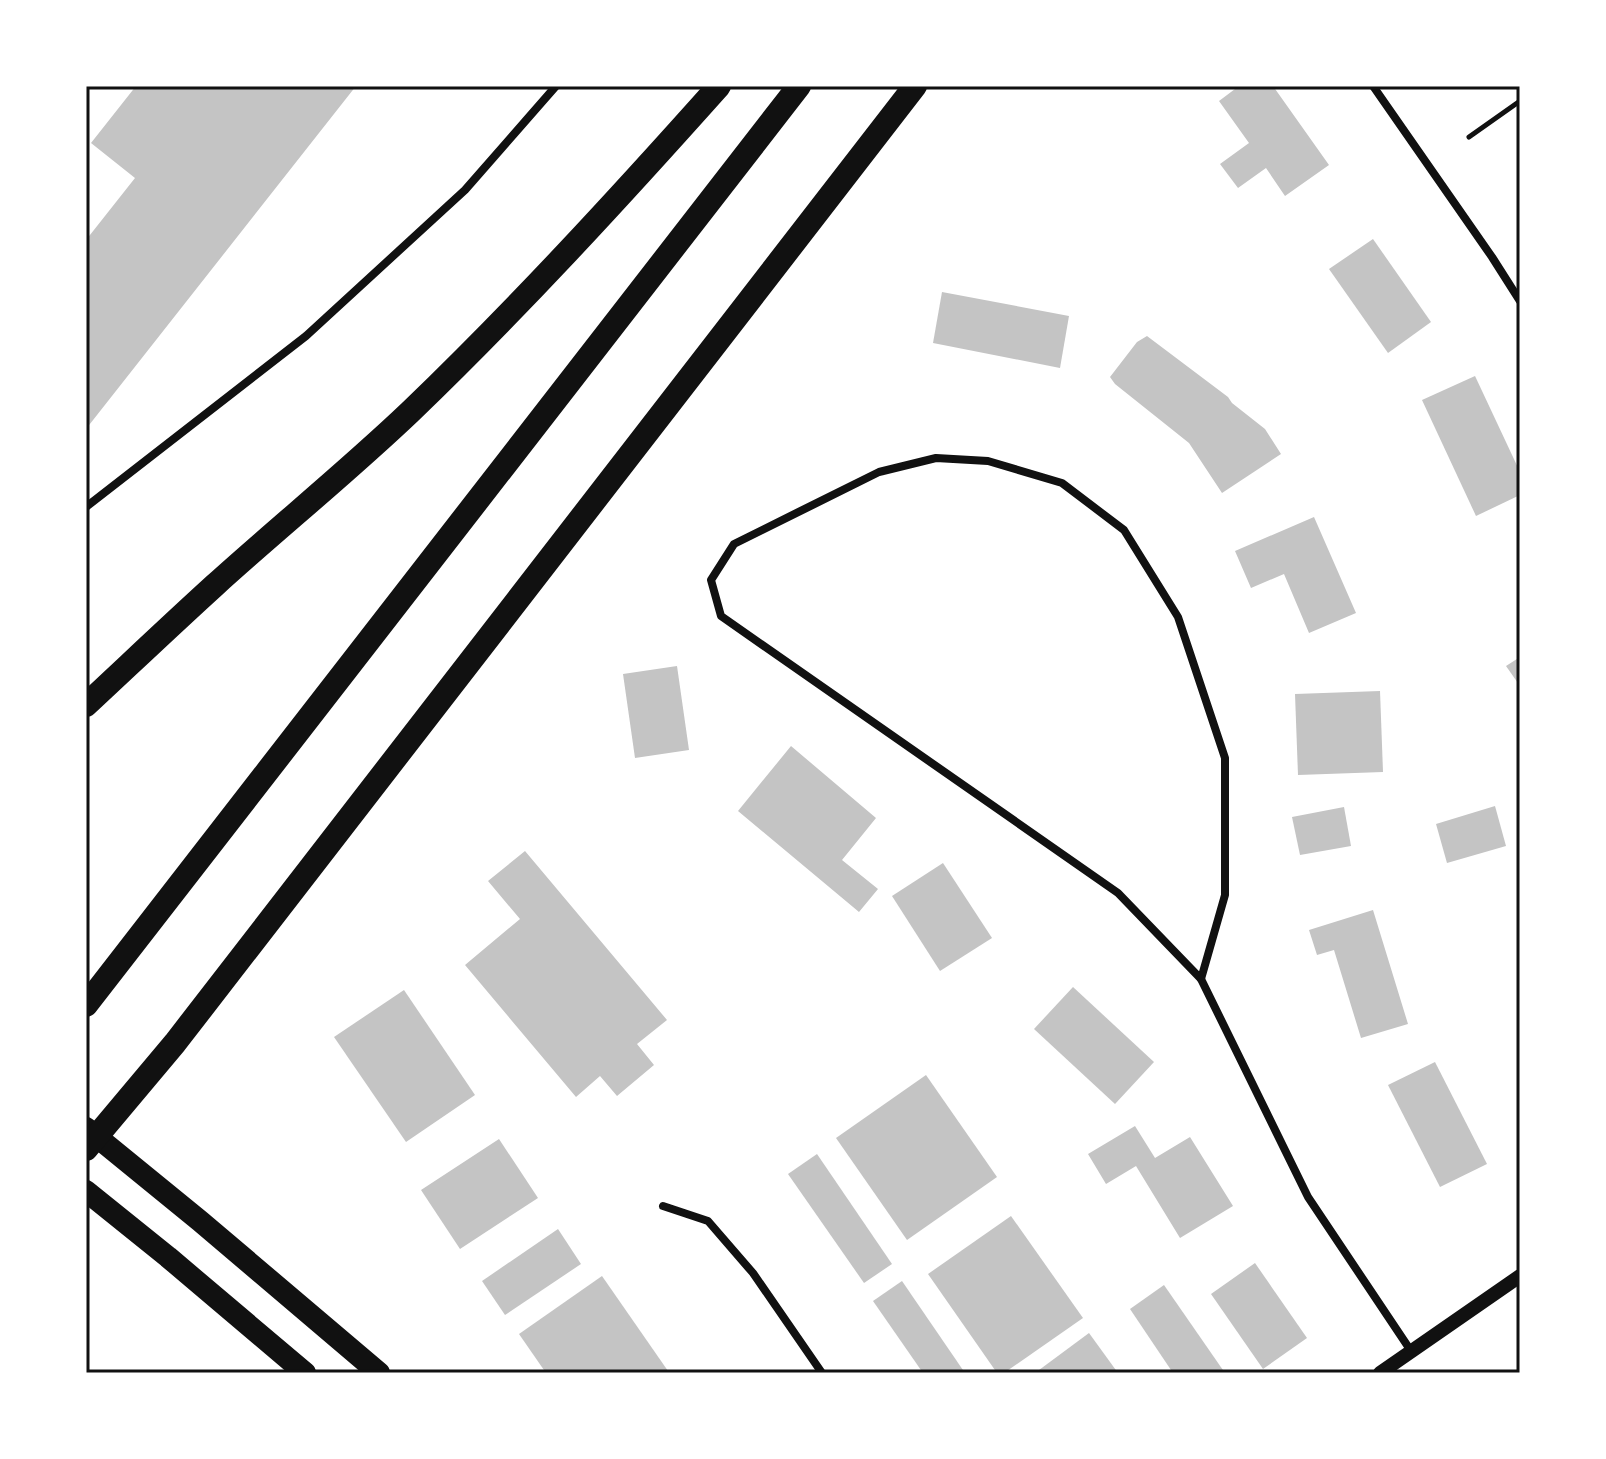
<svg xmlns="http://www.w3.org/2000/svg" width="1606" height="1459" font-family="'Archivo Narrow',sans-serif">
  <rect width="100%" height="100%" fill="#fff"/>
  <!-- building -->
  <g fill="#c4c4c4">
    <path d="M136,86H356L86,429V240L135,178L91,143Z"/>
    <path d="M1239,86H1273L1329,165L1285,196L1266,168L1238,188L1220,164L1249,143L1219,101Z"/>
    <path d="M1373,239L1431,322L1388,353L1329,269Z"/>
    <path d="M942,292L1069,316L1060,368L933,343Z"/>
    <path d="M1147,336L1228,397L1232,403L1265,429L1281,454L1222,493L1189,443L1115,384L1110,377L1137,342Z"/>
    <path d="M1475,376L1520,472V495L1476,516L1422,400Z"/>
    <path d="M1314,517L1356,613L1309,633L1284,574L1251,588L1235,551Z"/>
    <path d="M1520,657V686L1506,666Z"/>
    <path d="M677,666L689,750L635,758L623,674Z"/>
    <path d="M1380,691L1383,772L1298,775L1295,694Z"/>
    <path d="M791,746L876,818L842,860L878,889L859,912L738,811Z"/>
    <path d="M1495,806L1506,846L1447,863L1436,824Z"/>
    <path d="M1344,807L1351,846L1300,855L1292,817Z"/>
    <path d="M525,851L667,1020L637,1044L654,1065L617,1096L600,1076L576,1097L465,965L520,919L488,881Z"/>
    <path d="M943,863L992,938L940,971L892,896Z"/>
    <path d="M1373,910L1408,1024L1361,1038L1334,950L1317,955L1309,930Z"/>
    <path d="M1073,987L1154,1062L1115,1104L1034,1029Z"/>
    <path d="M404,990L475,1095L406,1142L334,1037Z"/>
    <path d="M1435,1062L1487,1164L1440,1187L1388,1085Z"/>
    <path d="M926,1075L997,1177L907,1240L836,1138Z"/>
    <path d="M1135,1126L1155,1158L1190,1137L1233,1206L1180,1238L1136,1166L1106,1184L1088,1154Z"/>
    <path d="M499,1139L538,1198L460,1249L421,1190Z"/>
    <path d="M817,1154L892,1264L864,1283L788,1174Z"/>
    <path d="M1011,1216L1083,1318L1004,1373H997L928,1274Z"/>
    <path d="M558,1229L581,1264L505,1315L482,1281Z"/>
    <path d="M1255,1263L1307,1338L1263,1369L1211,1294Z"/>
    <path d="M602,1276L668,1371L665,1373H546L519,1334Z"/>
    <path d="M902,1281L965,1373H923L873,1301Z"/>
    <path d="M1164,1285L1225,1373H1173L1130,1309Z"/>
    <path d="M1089,1333L1118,1373H1035Z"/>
  </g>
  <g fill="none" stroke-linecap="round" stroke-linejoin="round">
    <!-- path -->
    <path stroke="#111" stroke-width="5" d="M1469,137L1520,101"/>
    <!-- minor -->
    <g stroke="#111" stroke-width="8">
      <path d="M1373,86L1492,257L1520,301"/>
      <path d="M936,458L988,461L1062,483L1124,530L1178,617L1225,758V895L1201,979L1118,893L721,616L711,580L734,544L879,472Z"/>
      <path d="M86,507L306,336L465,190L556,86"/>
      <path d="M1201,979L1308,1197L1411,1351"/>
      <path d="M663,1206L708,1221L753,1273L822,1373"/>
    </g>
    <!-- tertiary -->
    <path stroke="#111" stroke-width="14" d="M1380,1373L1520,1276"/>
    <!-- trunk -->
    <g stroke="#111" stroke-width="22">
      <path d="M86,1128L200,1221L379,1373"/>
      <path d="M86,1191L168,1257L305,1373"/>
    </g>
    <!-- motorway -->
    <g stroke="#111" stroke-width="24">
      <path d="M86,705C129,665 171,625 215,585C279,527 347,472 410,412C518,308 619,198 719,86"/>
      <path d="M86,1005L799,86"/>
      <path d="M86,1149L175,1043L915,86"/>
    </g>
  </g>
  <!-- border -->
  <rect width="1606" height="1459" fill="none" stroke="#ffffff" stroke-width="176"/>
  <rect x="88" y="88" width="1430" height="1283" fill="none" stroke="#111" stroke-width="3"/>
</svg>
